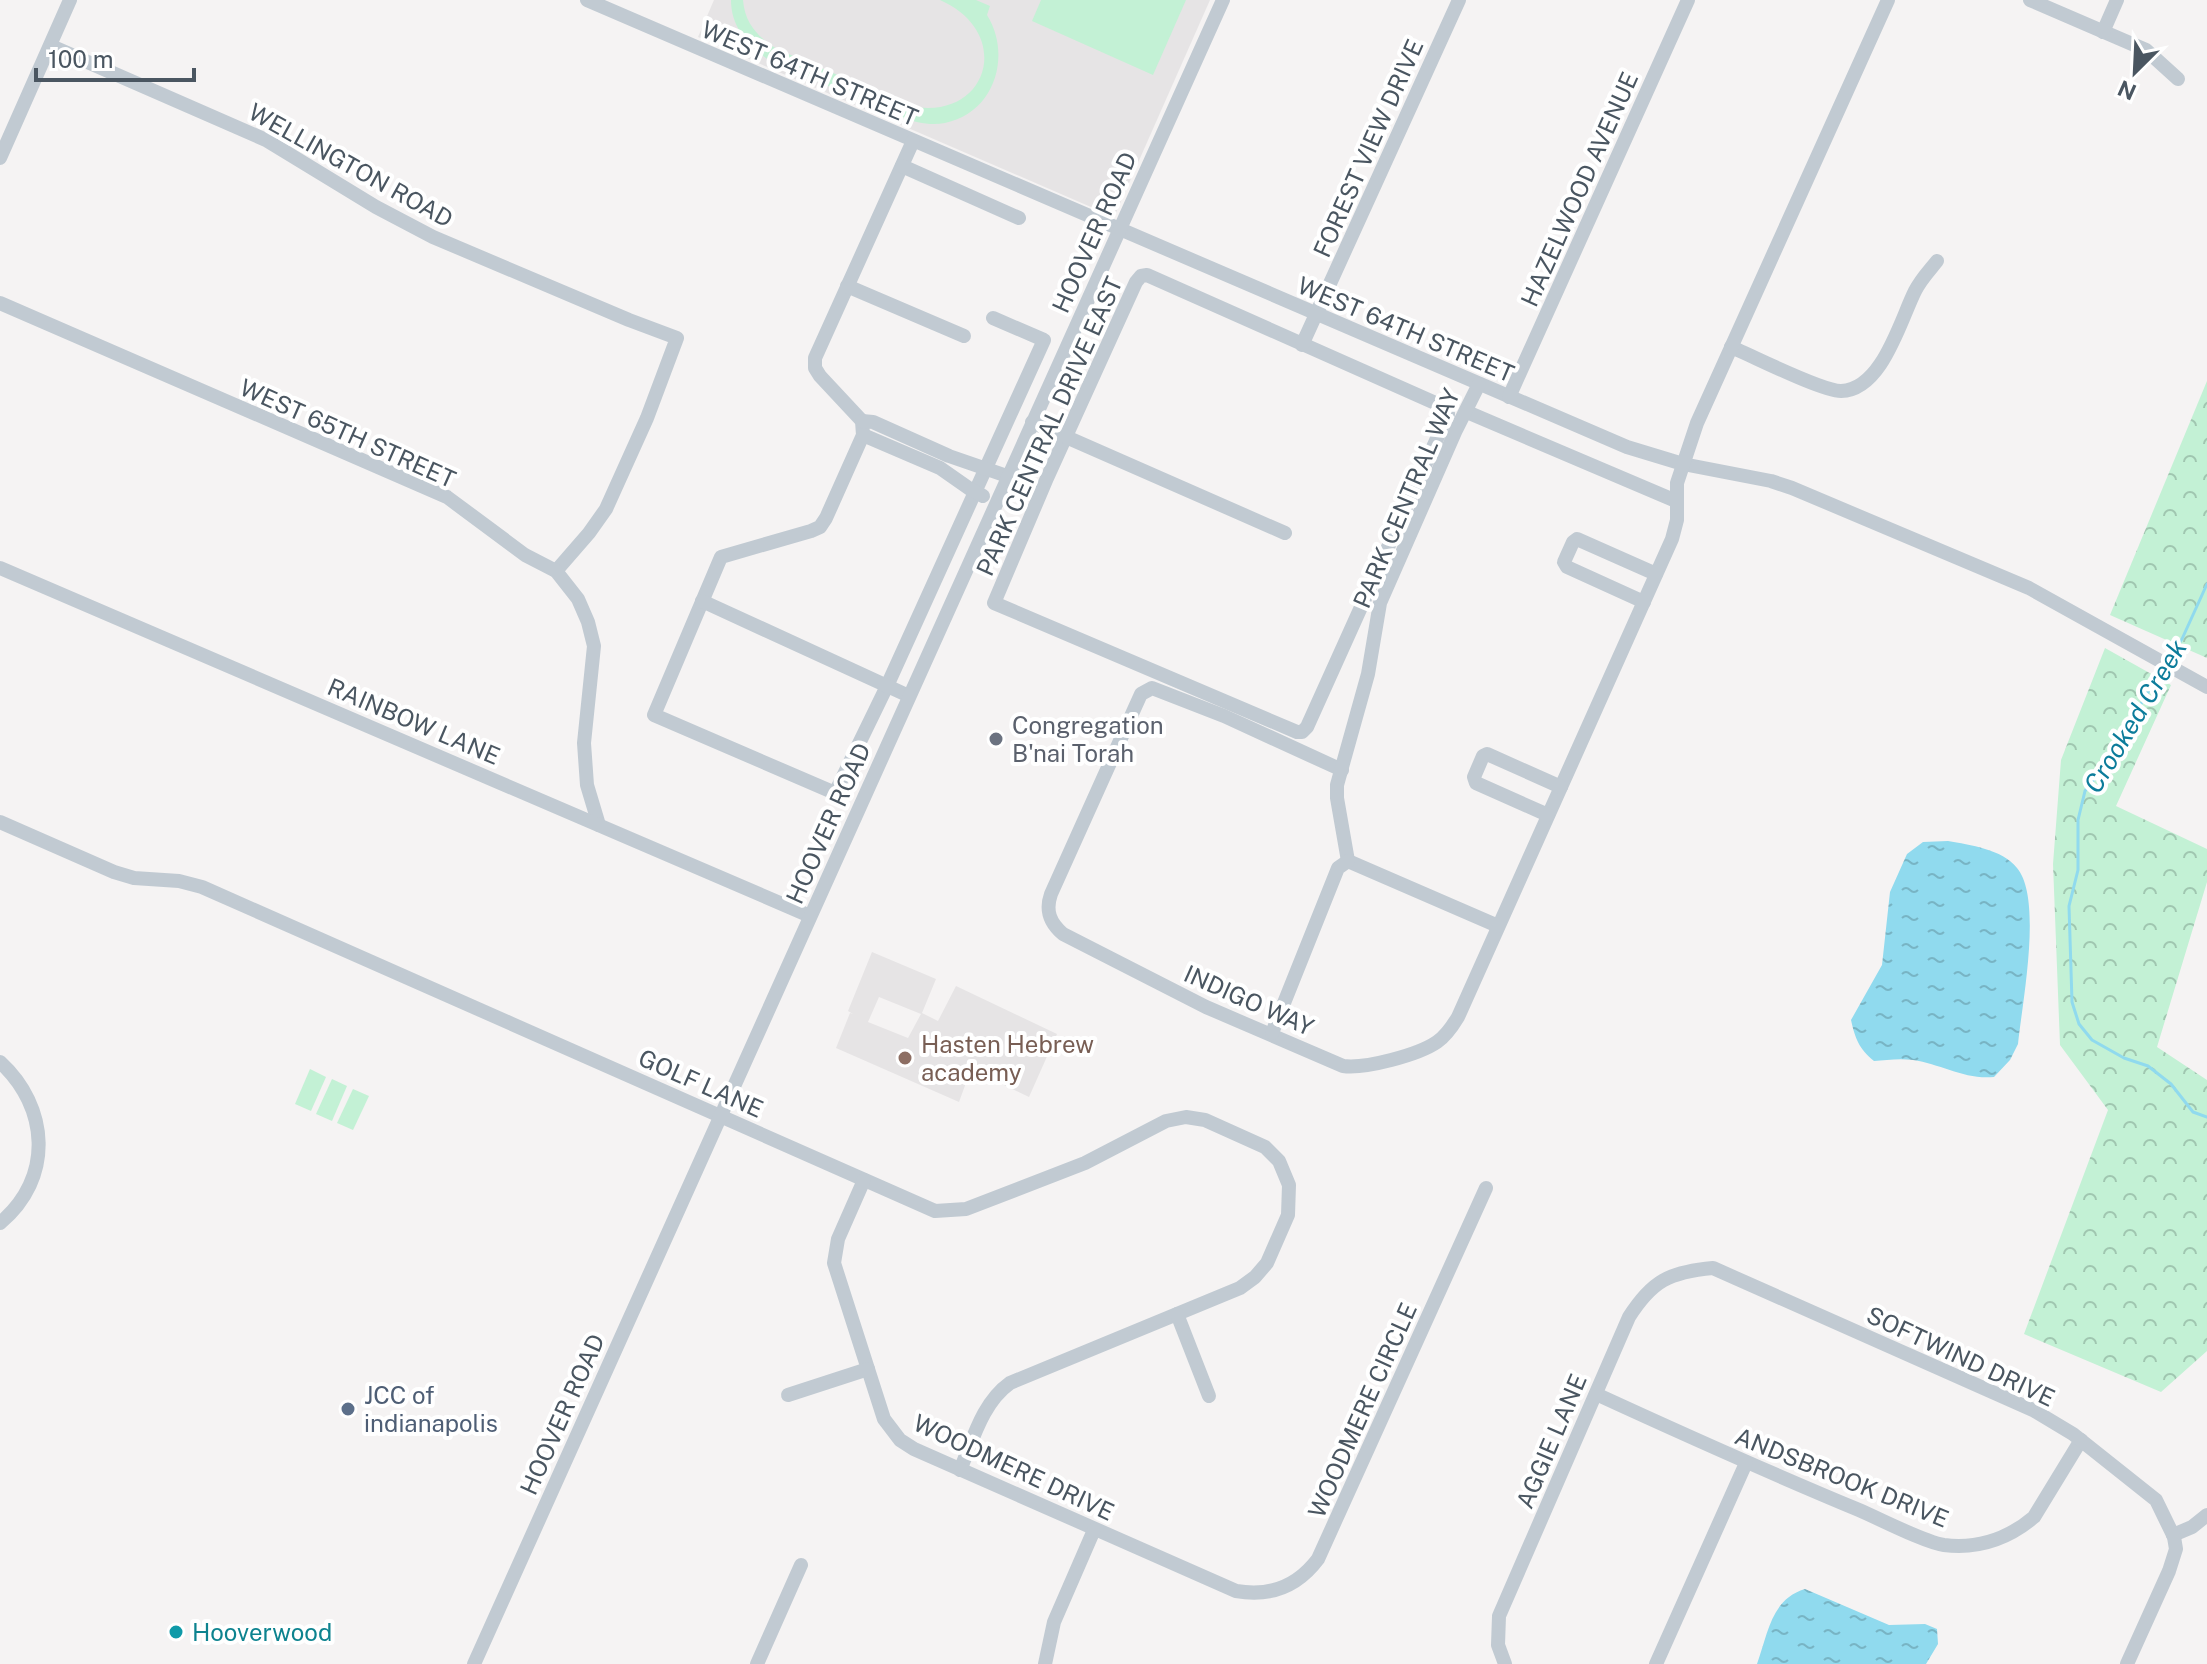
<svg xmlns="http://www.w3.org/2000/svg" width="2207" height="1664" font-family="'Public Sans',sans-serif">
  <defs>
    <pattern id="forest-crowns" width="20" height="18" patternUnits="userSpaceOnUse" patternTransform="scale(2)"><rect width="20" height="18" fill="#c3f1d5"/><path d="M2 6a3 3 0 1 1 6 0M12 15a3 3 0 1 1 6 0" fill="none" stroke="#a0c6b0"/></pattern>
    <pattern id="water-ripples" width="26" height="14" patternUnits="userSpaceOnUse" patternTransform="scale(2)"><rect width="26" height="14" fill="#90daee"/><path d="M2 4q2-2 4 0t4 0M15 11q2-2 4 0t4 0" fill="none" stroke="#78b4c4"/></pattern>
  </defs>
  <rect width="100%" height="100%" fill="#f5f3f3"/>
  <!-- education -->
  <g fill="#e6e4e5" fill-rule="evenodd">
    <path d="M714,0H1210L1114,217L698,37Z"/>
    <path d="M872,952L936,979L922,1013L938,1021L956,986L1057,1034L1029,1097L971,1069L959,1102L836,1048L850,1013L853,1014L848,1011ZM879,997L921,1014L908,1038L868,1022Z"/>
  </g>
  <!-- forest -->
  <g fill="url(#forest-crowns)">
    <path d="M2207,381V658L2110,615Z"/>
    <path d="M2105,648L2171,685L2116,806L2207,849V882L2157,1047L2207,1080V1351L2161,1392L2024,1334L2108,1110L2060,1045L2053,864L2061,760Z"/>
  </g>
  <!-- park -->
  <g fill="#c3f1d5">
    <path d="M731,0H743C745,24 758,37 777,49L910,106C988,122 1015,33 940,0H976L990,6L987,15C1012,55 995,113 945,123C930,126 916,122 902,118L770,61C749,46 731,28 731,0Z"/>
    <path d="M1041,0H1186L1153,75L1032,21Z"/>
    <path d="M310,1069L326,1077L311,1111L295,1104Z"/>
    <path d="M332,1079L347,1086L332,1121L316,1114Z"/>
    <path d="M353,1089L369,1096L353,1130L337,1123Z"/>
  </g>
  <!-- water -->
  <g fill="url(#water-ripples)">
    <path d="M1948,841C1970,845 2002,849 2017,868C2043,899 2022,1003 2018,1044L2010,1060L1994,1077C1965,1080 1941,1064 1913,1060C1900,1058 1886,1060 1874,1061C1859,1049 1855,1038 1851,1020L1882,965L1890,892L1907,854L1923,842Z"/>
    <path d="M1805,1589L1889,1625L1925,1624L1937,1629L1938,1644L1926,1664H1757C1768,1634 1771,1599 1805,1589Z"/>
  </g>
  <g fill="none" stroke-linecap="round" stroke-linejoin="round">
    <!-- stream -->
    <g stroke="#90daee" stroke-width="3">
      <path d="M2169,658L2182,639L2207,584"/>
      <path d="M2163,668L2136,712L2117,749L2085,791L2078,820V870L2069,906L2072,1002L2079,1024L2092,1040L2124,1058L2148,1066L2171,1084L2193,1112L2207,1117"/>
    </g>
    <!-- minor -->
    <g stroke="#c1cad2" stroke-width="14">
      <path d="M587,0L1627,447L1683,464L1771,481L1792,488L2029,588L2207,687"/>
      <path d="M2030,0L2146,50L2178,79"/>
      <path d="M2103,32L2117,0"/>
      <path d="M51,46L266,140L376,207L433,237L629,320L677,338L647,418L606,509L589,533L556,571"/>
      <path d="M913,141L815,358V368L820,376L862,421L863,435L826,518L820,527L811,531L721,557L654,715L835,793L887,686L1044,340L993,318"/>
      <path d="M0,158L70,0"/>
      <path d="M902,166L1019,218"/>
      <path d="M1147,275L1442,406L1448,414L1307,727L1302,732H1297L994,603L1047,478L1136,282L1141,276Z"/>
      <path d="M847,286L964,336"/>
      <path d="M0,303L447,497L525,555L556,571L578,599L588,622L594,646L584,743L587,785L599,825"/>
      <path d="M1302,345L1459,0"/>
      <path d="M1731,347C1753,356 1821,391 1841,391C1882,390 1900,321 1915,291C1921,279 1929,271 1937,261"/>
      <path d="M1509,397L1688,0"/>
      <path d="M1467,412L1676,501"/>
      <path d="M862,421L873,422L949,456L1007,476"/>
      <path d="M1032,422L1285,533"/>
      <path d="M863,435L940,468L970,489L983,496"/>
      <path d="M0,568L810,916"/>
      <path d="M702,601L909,696"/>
      <path d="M1644,602L1567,567L1564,562L1573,542L1577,539L1656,574"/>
      <path d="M1342,770L1224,716L1152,688L1141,694L1051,894C1045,911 1050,923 1063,934L1206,1007L1343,1066C1365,1069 1418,1055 1437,1042C1446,1036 1452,1027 1458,1017L1672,539L1677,520V483L1697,423L1888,0"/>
      <path d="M1548,815L1476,783L1474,777L1483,756L1487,754L1561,787"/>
      <path d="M0,822L114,872L134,878L179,881L202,887L935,1211L966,1209L1085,1163L1166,1121L1186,1117L1205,1120L1265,1147L1279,1161L1289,1185L1288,1215L1267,1263L1255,1277L1240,1288L1010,1383C982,1403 973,1440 960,1470"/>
      <path d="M1348,861L1337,798V785L1368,674L1380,603L1456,430L1479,384"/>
      <path d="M1348,861L1498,926"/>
      <path d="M1272,1033L1338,868L1348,861"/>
      <path d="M0,1062C49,1107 54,1178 0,1223"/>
      <path d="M864,1180L838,1239L834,1263L884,1419L900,1440L914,1449L1236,1591C1270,1597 1297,1587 1318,1559L1486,1188"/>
      <path d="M1177,1314L1209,1396"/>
      <path d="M1596,1394C1683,1434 1770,1473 1859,1510C1880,1519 1924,1542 1944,1545C1977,1549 2008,1539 2034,1517L2081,1440"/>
      <path d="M788,1395L868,1369"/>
      <path d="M2173,1535L2192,1527L2207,1515"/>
      <path d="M474,1664L1223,0"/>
      <path d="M757,1664L801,1565"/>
      <path d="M1045,1664L1054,1622L1094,1530"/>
      <path d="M1505,1664L1498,1645L1499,1616L1629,1317C1652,1281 1669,1272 1713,1268L2033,1410L2073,1434L2156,1500L2174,1537L2176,1549L2169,1571L2127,1664"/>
      <path d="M1656,1664L1746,1463"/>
    </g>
  </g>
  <!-- markers -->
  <circle fill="#6b7280" stroke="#fff" stroke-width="3" cx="996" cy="739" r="8"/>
  <circle fill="#8d6e63" stroke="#fff" stroke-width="3" cx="905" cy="1058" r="8"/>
  <circle fill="#5c6f8a" stroke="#fff" stroke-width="3" cx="348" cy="1409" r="8"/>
  <circle fill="#0f9aa8" stroke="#fff" stroke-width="3" cx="176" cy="1632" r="8"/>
  <g text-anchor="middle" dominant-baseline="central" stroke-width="8" stroke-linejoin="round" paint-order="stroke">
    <!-- street labels -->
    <g font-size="24" fill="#4a5661" stroke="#fff">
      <text transform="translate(810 73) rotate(23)">WEST 64TH STREET</text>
      <text transform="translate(1368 148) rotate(-66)">FOREST VIEW DRIVE</text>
      <text transform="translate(351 165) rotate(29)">WELLINGTON ROAD</text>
      <text transform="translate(1579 189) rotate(-66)">HAZELWOOD AVENUE</text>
      <text transform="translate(1094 232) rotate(-66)">HOOVER ROAD</text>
      <text transform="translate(1406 329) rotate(23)">WEST 64TH STREET</text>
      <text transform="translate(1049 426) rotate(-66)">PARK CENTRAL DRIVE EAST</text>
      <text transform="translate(348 433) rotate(24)">WEST 65TH STREET</text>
      <text transform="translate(1406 498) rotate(-67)">PARK CENTRAL WAY</text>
      <text transform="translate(414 721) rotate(23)">RAINBOW LANE</text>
      <text transform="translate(828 823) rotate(-66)">HOOVER ROAD</text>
      <text transform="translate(1249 1000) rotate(24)">INDIGO WAY</text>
      <text transform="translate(701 1083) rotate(24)">GOLF LANE</text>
      <text transform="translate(1961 1356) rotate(25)">SOFTWIND DRIVE</text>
      <text transform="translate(1362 1410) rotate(-66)">WOODMERE CIRCLE</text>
      <text transform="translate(562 1414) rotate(-66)">HOOVER ROAD</text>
      <text transform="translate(1551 1441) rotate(-67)">AGGIE LANE</text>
      <text transform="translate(1014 1467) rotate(25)">WOODMERE DRIVE</text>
      <text transform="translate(1842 1477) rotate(22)">ANDSBROOK DRIVE</text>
    </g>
    <!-- worship labels -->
    <g font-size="24" fill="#5b616d" stroke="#fff" text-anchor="start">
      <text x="1012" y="725">Congregation<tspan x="1012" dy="28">B'nai Torah</tspan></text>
    </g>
    <!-- education labels -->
    <g font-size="24" fill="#785e54" stroke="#fff" text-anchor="start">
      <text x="921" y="1044">Hasten Hebrew<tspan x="921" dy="28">academy</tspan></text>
    </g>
    <!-- service labels -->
    <g font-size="24" fill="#4e5e75" stroke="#fff" text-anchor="start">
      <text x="364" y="1395">JCC of<tspan x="364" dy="28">indianapolis</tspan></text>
    </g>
    <!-- culture labels -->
    <g font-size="24" fill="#0d838f" stroke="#fff" text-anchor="start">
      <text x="192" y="1632">Hooverwood</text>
    </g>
    <!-- water labels -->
    <g font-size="26" font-style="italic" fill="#0c7c9b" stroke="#fff">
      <text transform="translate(2135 716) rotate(-59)">Crooked Creek</text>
    </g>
  </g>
  <!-- north arrow -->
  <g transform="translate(2135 72) rotate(204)" stroke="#ffffff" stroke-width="6" paint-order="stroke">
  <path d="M0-6L14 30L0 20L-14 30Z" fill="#4a5661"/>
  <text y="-12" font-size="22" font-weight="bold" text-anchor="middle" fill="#4a5661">N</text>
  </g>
  <!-- scale -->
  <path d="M36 68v12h158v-12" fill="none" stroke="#4a5661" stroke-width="4"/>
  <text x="48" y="68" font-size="24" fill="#4a5661" stroke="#ffffff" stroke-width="6" paint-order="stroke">100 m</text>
</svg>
